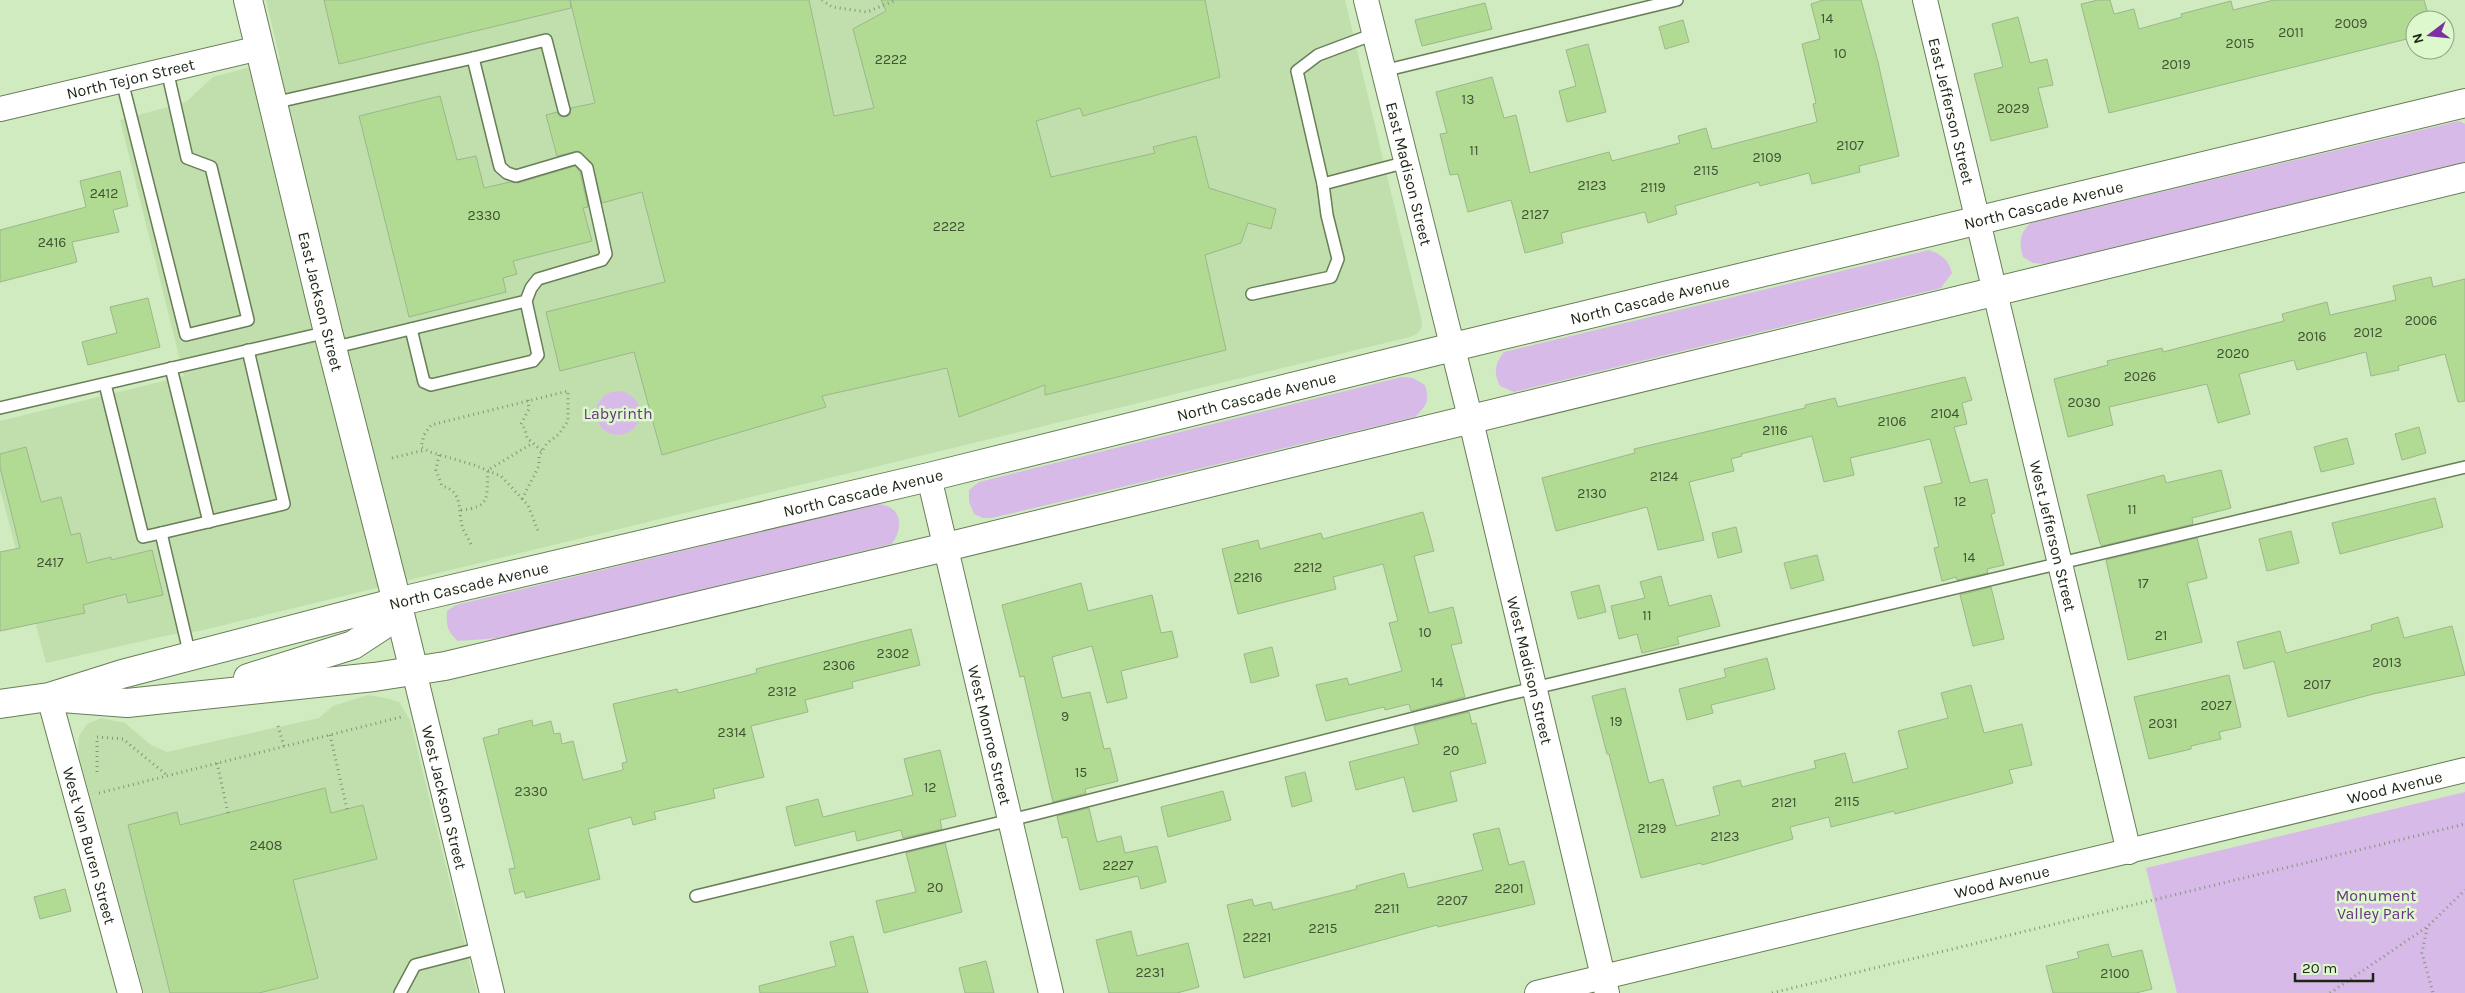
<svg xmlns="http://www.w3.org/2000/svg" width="2465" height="993" font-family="Karla,sans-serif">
  <rect width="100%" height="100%" fill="#d0ebbf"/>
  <!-- built -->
  <g fill="#c1dfad">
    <path d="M266,0H1345L1422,322L1421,329L1417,334L1410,337L199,631L174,634L46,663L0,489V421L184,376L120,120L186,102L213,77L280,59Z"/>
    <path d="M368,695L386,698L399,702L410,720L477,993H144L78,752L79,736L87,724L101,718L125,723L151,745L167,752L319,718L333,706Z"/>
  </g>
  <!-- green -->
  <g fill="#d8bae9">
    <path d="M2459,121L2465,124V162L2044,264L2033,263L2023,257C2019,242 2019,233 2031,223Z"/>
    <path d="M1929,250C1942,255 1948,259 1952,273L1941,288L1514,392L1500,386C1493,372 1495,364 1504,352Z"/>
    <path d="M1402,377L1413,378L1425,385C1430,402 1427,404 1415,417L992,518H983L974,514L969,502V490L979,482Z"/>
    <circle cx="618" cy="413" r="22"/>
    <path d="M878,504C902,506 904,527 892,544L501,638L458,641C447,632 446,625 447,611L456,605Z"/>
    <path d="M2465,792V993H2177L2146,868Z"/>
  </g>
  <!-- building -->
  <g fill="#b1da93" stroke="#9db68c">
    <path d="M324,0H570L571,8L339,64Z"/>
    <path d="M570,0H809L834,116L874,108L853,29L886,11L881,0H1205L1220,77L1083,116L1080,108L1036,121L1051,177L1155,153L1153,147L1196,136L1209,188L1276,209L1271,229L1248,223L1241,243L1205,255L1226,350L1045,395V385L959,417L947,368L822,396L826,407L662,455L634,352L560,371L546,312L665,282L642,192L602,203L592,163L578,151L557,156L546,115L557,112L559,116L565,117L570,115L571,108L595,103Z"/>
    <path d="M1823,0H1861L1878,62L1899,156L1859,166L1860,172L1812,184L1809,173L1760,186L1759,182L1675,206L1677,214L1648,223L1645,212L1561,233L1563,243L1525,253L1511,200L1468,212L1458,174L1450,175L1440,134L1447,133L1436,92L1492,77L1504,118L1516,115L1530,173L1609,152L1612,161L1680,143L1678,136L1706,128L1712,149L1718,148L1817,122L1813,104L1816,103L1802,44L1820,39L1811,4Z"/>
    <path d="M2098,0H2110L2114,14L2134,9L2139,29L2182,17L2181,14L2231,1L2233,10L2274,0H2424L2430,20H2415V37L2109,113L2081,4Z"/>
    <path d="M1485,3L1492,29L1422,46L1415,20Z"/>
    <path d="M2018,17L2030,63L2047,59L2053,85L2038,88L2048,127L1991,141L1974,74L2003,67L1992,24Z"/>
    <path d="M1683,20L1689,42L1665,49L1659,27Z"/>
    <path d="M1588,44L1606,112L1567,122L1559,91L1576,86L1566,50Z"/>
    <path d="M440,96L457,160L476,156L484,188L510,182L518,183L575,166L580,172L588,207L583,208L592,241L513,261L517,274L503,278L506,292L409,317L359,116Z"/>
    <path d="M120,171L128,206L113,210L119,232L72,242L77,262L0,282V230L86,207L80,181Z"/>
    <path d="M2431,277L2433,287L2465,279V401L2458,402L2445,354L2398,366L2399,370L2371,376L2366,352L2297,370L2294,360L2239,374L2250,414L2218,423L2207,384L2109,407L2113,425L2068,437L2054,379L2108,365L2107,361L2162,348L2163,352L2284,321L2282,314L2327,302L2330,315L2396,300L2393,286Z"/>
    <path d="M148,298L160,347L88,365L82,342L117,333L110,307Z"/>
    <path d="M1965,377L1972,400L1962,403L1967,424L1954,427L1970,483L1987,479L1995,513L1991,514L2004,565L1987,569L1988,573L1957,580L1956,577L1942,581L1934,548L1939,547L1924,487L1942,483L1930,439L1850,458L1854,475L1824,482L1812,436L1741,454L1742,456L1731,459L1734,471L1689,482L1704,540L1658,550L1647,507L1556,531L1542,478L1635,453L1634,449L1805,408V405L1835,398L1838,407Z"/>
    <path d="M2419,427L2426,453L2402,460L2395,434Z"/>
    <path d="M2347,438L2354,464L2321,472L2314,447Z"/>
    <path d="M26,447L41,502L61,497L71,535L80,533L87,563L111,557V560L152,550L163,595L128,603L126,594L83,605L85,613L0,631V552L20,548L0,467V454Z"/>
    <path d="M2221,470L2231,508L2192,518L2193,524L2102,546L2100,543L2087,495L2164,475L2166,483Z"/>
    <path d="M2435,498L2443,527L2340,554L2332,523Z"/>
    <path d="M1423,512L1434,551L1414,556L1429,613L1453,607L1462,643L1451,645L1465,697L1411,711L1409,704L1385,710L1384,707L1326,721L1316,685L1347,678L1349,685L1402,671L1389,623L1398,621L1383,564L1333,577L1336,589L1238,614L1222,549L1258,540L1260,549L1321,533L1323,539Z"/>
    <path d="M1736,527L1742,552L1718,558L1712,533Z"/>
    <path d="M2291,531L2299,563L2267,571L2259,539Z"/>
    <path d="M2197,538L2207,578L2187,583L2202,642L2128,660L2106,560Z"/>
    <path d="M1817,555L1824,580L1791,589L1784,563Z"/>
    <path d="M1661,576L1669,606L1711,595L1720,626L1677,637L1679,644L1642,653L1637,634L1619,639L1611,606L1645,598L1640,582Z"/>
    <path d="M1081,583L1088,611L1152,595L1161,633L1172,631L1178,657L1121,671L1127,698L1107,703L1092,646L1052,657L1062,698L1090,692L1104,749L1110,748L1118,781L1085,789L1086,793L1053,802L1024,676L1020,677L1002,605Z"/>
    <path d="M1599,585L1606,612L1578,619L1571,592Z"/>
    <path d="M1991,587L2004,639L1973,646L1960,595Z"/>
    <path d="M2398,617L2404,638L2452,626L2465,675L2373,694L2288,717L2274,661L2244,669L2237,642L2280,631L2286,653L2372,630L2371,625Z"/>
    <path d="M911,629L920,665L852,682L853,688L805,700L808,712L751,726L764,777L713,789L715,798L654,812L656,819L633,825L631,817L588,829L600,879L526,898L524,891L515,894L509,869L515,868L483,738L499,734L498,729L532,720L533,726L551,721L554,734L560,733L562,744L573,741L583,780L623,770L622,763L627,762L613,704L677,689L678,693L757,673L756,669Z"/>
    <path d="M1272,647L1279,676L1251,683L1244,654Z"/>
    <path d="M1767,658L1775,689L1711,705L1713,713L1687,720L1679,689L1726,677L1724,669Z"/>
    <path d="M2229,675L2241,727L2219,732L2221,739L2191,746V749L2149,759L2134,697Z"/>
    <path d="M1971,685L1984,733L2022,724L2032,765L2009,770L2013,783L1895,814L1894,811L1831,827L1829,817L1790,827L1793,839L1702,865L1701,863L1641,878L1609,754H1607L1592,696L1625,688L1649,783L1663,779L1676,826L1720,815L1713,787L1740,780L1742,787L1816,768L1814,761L1845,753L1853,783L1908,768L1898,731L1948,718L1941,693Z"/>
    <path d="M1469,712L1472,724L1476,723L1486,763L1450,772L1457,801L1413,812L1404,777L1356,790L1349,762L1419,744L1414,726Z"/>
    <path d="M940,750L956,816L940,820L942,829L903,838L901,830L857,841L855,831L795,846L786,807L818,799L823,817L913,795L904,759Z"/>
    <path d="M1305,772L1312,801L1292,807L1285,777Z"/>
    <path d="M325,788L331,813L363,805L377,859L293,880L318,978L259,993H170L128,825L177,812L180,825Z"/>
    <path d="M1223,791L1231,820L1168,837L1161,807Z"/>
    <path d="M1089,808L1097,842L1121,836L1125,853L1157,846L1166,882L1141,889L1138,876L1080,890L1067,837L1062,838L1057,816Z"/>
    <path d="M1499,828L1509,865L1524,861L1535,904L1438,927L1437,925L1244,978L1227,905L1252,899L1254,906L1271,902L1273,910L1357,889L1356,886L1404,873L1408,888L1483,870L1473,834Z"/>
    <path d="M945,843L962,912L884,933L876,901L916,892L906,853Z"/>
    <path d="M65,889L71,911L40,919L34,897Z"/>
    <path d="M1131,931L1137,956L1188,943L1199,987L1177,993H1109L1096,940Z"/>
    <path d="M853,936L868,993H760L759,986L836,966L830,942Z"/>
    <path d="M2108,944L2112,957L2142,950L2152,989L2136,993H2053L2046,966L2079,958L2077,952Z"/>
    <path d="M986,961L994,993H965L959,968Z"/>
  </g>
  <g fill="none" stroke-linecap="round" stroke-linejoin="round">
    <!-- service casing -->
    <g stroke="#677e57" stroke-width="14">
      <g id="service">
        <path d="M473,58L546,40L564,110"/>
        <path d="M1383,71L1677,0"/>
        <path d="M122,81L186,335L248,320L211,167L187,158L167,70"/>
        <path d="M273,103L473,58L500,167L507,173L516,176L577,158L587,168L606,254L602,260L538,279L531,288L526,301L332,348"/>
        <path d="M1323,184L1407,162"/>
        <path d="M1252,294L1331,277L1338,259L1327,215L1323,184L1297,71L1318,55L1374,34"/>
        <path d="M411,329L424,382L431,385L533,361L538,355L526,301"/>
        <path d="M171,368L209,522"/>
        <path d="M105,384L143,537L161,533L190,656"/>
        <path d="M0,408L328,332"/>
        <path d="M161,533L284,504L248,350"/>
        <path d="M696,896L1035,814L1505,695L2465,467"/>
        <path d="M400,993L415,965L481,948"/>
      </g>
    </g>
    <!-- minor casing -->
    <g stroke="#677e57" stroke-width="26">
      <g id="minor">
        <path id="s1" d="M1366,0L1470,417L1607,993"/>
        <path id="s2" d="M1925,0L2129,852"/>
        <path id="s3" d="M0,109L260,48"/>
        <path id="s4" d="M929,477L1051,993"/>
        <path id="s5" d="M414,671L492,993"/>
        <path id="s6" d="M49,697L130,993"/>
        <path id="s7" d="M1537,993L2465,770"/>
      </g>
    </g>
    <!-- tertiary casing -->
    <g stroke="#677e57" stroke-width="30">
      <path id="tertiary" d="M397,602L414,671"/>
    </g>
    <!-- secondary casing -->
    <g stroke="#677e57" stroke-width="30">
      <g id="secondary">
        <path id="s8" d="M248,0L328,332L397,602"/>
        <path d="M248,678L353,645L382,626L397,602"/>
        <path d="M62,698L127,703L374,677L445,666L946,547L2465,177"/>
        <path id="s9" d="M0,704L49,697L122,674L397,602L929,477L1453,347L2465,103"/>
      </g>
    </g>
    <!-- path -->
    <g stroke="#829676" stroke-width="3" stroke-dasharray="1 4" stroke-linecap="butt">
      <path d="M822,0L832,7L867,12L896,0"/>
      <path d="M528,400L529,409L521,424L525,429L527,438L542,451"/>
      <path d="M439,455L436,470L442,486C465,492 457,513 463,529C466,535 470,541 472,547"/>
      <path d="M392,458L425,450"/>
      <path d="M522,499L539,466V456L547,443L559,434L568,421V391L431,425L424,435L421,447L430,452L474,465L501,476L528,505L538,531"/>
      <path d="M461,510C492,507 486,497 488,470L533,443"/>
      <path d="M278,726L284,746"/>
      <path d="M330,735L347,809"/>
      <path d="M217,763L228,813"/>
      <path d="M97,772V737L123,739L168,776"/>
      <path d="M99,793L401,717"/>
      <path d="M2427,928L2422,953L2433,993"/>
      <path d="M1772,993L2465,824"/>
      <path d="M2330,993L2427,927L2465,890"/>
    </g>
    <!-- service -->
    <use href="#service" stroke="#fff" stroke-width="11"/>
    <!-- minor -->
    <use href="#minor" stroke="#fff" stroke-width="24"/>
    <!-- tertiary -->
    <use href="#tertiary" stroke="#fff" stroke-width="28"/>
    <!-- secondary -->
    <use href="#secondary" stroke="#fff" stroke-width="28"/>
  </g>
  <g text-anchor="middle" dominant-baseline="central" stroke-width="5" stroke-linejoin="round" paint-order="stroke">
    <!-- number labels -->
    <g font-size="14" fill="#415334">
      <text x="1827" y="18">14</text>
      <text x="2351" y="23">2009</text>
      <text x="2291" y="32">2011</text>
      <text x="2240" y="43">2015</text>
      <text x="1840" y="53">10</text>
      <text x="891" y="59">2222</text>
      <text x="2176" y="64">2019</text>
      <text x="1468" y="99">13</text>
      <text x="2013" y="108">2029</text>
      <text x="1850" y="145">2107</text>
      <text x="1474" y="150">11</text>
      <text x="1767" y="157">2109</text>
      <text x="1706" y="170">2115</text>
      <text x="1592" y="185">2123</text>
      <text x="1653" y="187">2119</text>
      <text x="104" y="193">2412</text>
      <text x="1535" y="214">2127</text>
      <text x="484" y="215">2330</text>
      <text x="949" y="226">2222</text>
      <text x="52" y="242">2416</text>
      <text x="2421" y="320">2006</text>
      <text x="2368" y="332">2012</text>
      <text x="2312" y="336">2016</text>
      <text x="2233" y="353">2020</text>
      <text x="2140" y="376">2026</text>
      <text x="2084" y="402">2030</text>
      <text x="1945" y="413">2104</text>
      <text x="1892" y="421">2106</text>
      <text x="1775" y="430">2116</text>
      <text x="1664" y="476">2124</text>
      <text x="1592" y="493">2130</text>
      <text x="1960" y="501">12</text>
      <text x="2132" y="509">11</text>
      <text x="1969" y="557">14</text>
      <text x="50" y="562">2417</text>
      <text x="1308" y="567">2212</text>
      <text x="1248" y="577">2216</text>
      <text x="2143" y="583">17</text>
      <text x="1647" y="615">11</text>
      <text x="1425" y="632">10</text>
      <text x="2161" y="635">21</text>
      <text x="893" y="653">2302</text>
      <text x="2387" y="662">2013</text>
      <text x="839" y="665">2306</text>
      <text x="1437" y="682">14</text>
      <text x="2317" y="684">2017</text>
      <text x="782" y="691">2312</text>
      <text x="2216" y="705">2027</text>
      <text x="1065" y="716">9</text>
      <text x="1616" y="721">19</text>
      <text x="2163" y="723">2031</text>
      <text x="732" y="732">2314</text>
      <text x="1451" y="750">20</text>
      <text x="1081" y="772">15</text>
      <text x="930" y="787">12</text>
      <text x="531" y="791">2330</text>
      <text x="1847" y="801">2115</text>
      <text x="1784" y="802">2121</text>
      <text x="1652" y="828">2129</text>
      <text x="1725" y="836">2123</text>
      <text x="266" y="845">2408</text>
      <text x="1118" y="865">2227</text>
      <text x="935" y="887">20</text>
      <text x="1509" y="888">2201</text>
      <text x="1452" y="900">2207</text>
      <text x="1387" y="908">2211</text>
      <text x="1323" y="928">2215</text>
      <text x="1257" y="937">2221</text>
      <text x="1150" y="972">2231</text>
      <text x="2115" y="973">2100</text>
    </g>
    <!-- street labels -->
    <g font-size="16" fill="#1c2615" stroke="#ddf8cc">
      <text stroke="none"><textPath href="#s3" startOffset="134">North Tejon Street</textPath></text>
      <text stroke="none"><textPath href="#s2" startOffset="114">East Jefferson Street</textPath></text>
      <text stroke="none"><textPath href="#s1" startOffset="179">East Madison Street</textPath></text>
      <text stroke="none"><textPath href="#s9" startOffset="2104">North Cascade Avenue</textPath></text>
      <text stroke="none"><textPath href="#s9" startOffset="1699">North Cascade Avenue</textPath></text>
      <text stroke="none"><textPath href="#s8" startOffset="310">East Jackson Street</textPath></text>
      <text stroke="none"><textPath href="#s9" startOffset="1294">North Cascade Avenue</textPath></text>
      <text stroke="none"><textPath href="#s9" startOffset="889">North Cascade Avenue</textPath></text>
      <text stroke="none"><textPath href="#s2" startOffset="551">West Jefferson Street</textPath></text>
      <text stroke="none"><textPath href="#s9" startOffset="484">North Cascade Avenue</textPath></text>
      <text stroke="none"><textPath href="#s1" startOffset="690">West Madison Street</textPath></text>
      <text stroke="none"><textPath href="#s4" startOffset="265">West Monroe Street</textPath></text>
      <text stroke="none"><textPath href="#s7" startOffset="882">Wood Avenue</textPath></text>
      <text stroke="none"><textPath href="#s5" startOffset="130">West Jackson Street</textPath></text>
      <text stroke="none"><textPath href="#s6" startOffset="154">West Van Buren Street</textPath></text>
      <text stroke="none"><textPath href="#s7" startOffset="478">Wood Avenue</textPath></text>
    </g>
    <!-- park labels -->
    <g font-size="16" fill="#683483" stroke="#ddf8cc">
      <text x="618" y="413">Labyrinth</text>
      <text x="2376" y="895">Monument<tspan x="2376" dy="18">Valley Park</tspan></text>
    </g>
  </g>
  <!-- north arrow -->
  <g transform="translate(2430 35) rotate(254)"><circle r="24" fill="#ddf8cc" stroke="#90a483"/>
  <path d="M0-4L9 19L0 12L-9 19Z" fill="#7d30a1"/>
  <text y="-8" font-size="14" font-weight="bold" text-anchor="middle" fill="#1c2615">N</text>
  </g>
  <!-- scale -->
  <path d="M2295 973v8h78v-8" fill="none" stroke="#1c2615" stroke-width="2.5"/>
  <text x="2302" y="973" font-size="15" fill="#1c2615" stroke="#ddf8cc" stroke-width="4" paint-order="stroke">20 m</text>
</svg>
